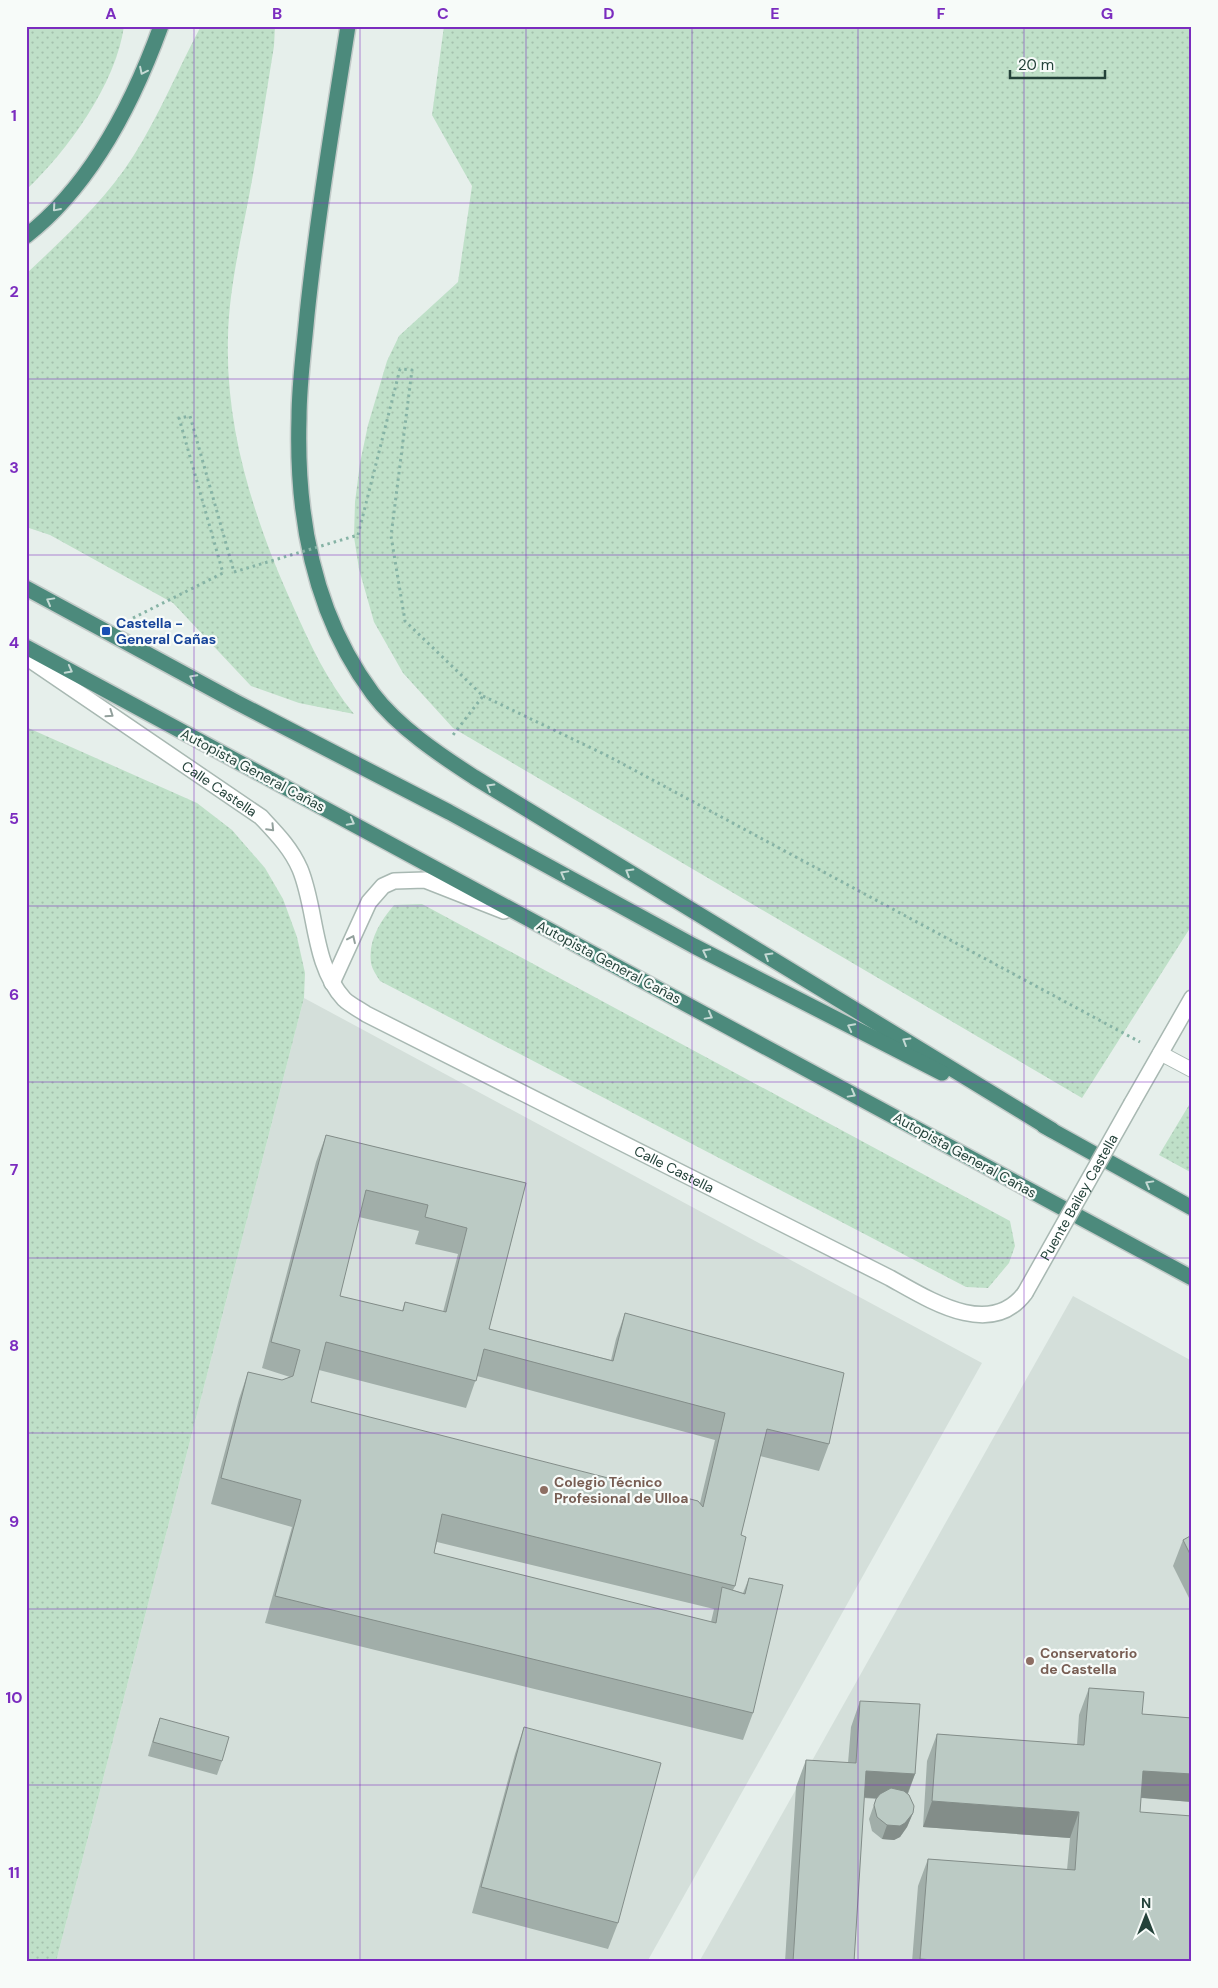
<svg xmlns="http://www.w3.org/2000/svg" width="1218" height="1988" font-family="'DM Sans',sans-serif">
  <defs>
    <pattern id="grass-dots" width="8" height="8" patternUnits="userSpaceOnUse" patternTransform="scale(1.25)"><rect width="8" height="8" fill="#bfe0c8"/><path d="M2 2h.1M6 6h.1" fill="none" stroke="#a4c1ad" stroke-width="1.8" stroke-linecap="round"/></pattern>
  </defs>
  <rect width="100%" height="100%" fill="#e6efeb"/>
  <!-- built -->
  <g fill="#d4dfda">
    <path d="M304,998L982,1363L647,1962H56Z"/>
    <path d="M1073,1296L1192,1361V1962H699Z"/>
  </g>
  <!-- grass -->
  <g fill="url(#grass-dots)">
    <path d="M26,26H124C116,84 68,150 26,190Z"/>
    <path d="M201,26H275L274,46C266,95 259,143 250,191C241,240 229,288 228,337C225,430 255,522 293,606C310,644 327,681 354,714L299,703L251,686L173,603L50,535L26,527V274C65,237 105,201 134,155C160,114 178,69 201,26Z"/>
    <path d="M444,26H1192V925L1082,1098L453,728L403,673L374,622L359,569L354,537L355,502L360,463L368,425L387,361L399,336L458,282L472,186L432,115Z"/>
    <path d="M26,727L197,803L232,830L265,868L283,899L297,937L305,973L304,998L56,1962H26Z"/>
    <path d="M422,904L1010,1221L1015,1246L1009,1263L988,1288L966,1287L380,981C377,976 372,969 371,963C368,940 380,922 394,905Z"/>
    <path d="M1192,1100V1173L1159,1155Z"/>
  </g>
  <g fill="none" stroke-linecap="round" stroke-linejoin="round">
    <!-- service casing -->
    <g stroke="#a8b8b2" stroke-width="16">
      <path id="service" d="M1160,1053L1192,1070"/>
    </g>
    <!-- tertiary casing -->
    <g stroke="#a8b8b2" stroke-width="18">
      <g id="tertiary">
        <path id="s1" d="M26,657L261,817C276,833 291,848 300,869C317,910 312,964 344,999C350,1005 359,1009 366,1014L890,1278C928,1299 990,1340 1025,1293"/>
        <path d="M332,983L369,902L383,886L394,881L425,880L504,911"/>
        <path d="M1132,1103L1192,998"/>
      </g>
    </g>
    <!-- trunk casing -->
    <g stroke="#c2cac8" stroke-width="18">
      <g id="trunk">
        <path d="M348,26C333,122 317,219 307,315C304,349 299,384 299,418C296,515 314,615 373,694C398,727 440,755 474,777L1052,1130"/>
        <path d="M26,236C92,185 133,103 161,26"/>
        <path d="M26,588L236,702L449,812L694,946L942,1073"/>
        <path d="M26,647L1192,1278"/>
        <path d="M1044,1126L1192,1208"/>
      </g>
    </g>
    <!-- path -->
    <g stroke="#86b3a5" stroke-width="3" stroke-dasharray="2.5 4" stroke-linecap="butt">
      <path d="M358,535L400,369L412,370L391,536L405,621L483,696L453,735"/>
      <path d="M133,618L223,573L179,418L190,416L234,572"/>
      <path d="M483,696L608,756L1140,1042"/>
    </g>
    <!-- service -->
    <use href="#service" stroke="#fff" stroke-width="14"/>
    <!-- tertiary -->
    <use href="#tertiary" stroke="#fff" stroke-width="15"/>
    <!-- trunk -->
    <use href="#trunk" stroke="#4c8a7c" stroke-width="15"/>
    <!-- tertiary-bridge casing -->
    <g stroke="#a8b8b2" stroke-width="18" stroke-linecap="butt">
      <g id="tertiary-bridge">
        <path id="s2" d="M1025,1293L1132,1103"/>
      </g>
    </g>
    <!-- path-bridge -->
    <path stroke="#86b3a5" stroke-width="3" stroke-dasharray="2.5 4" stroke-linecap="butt" d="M234,572L358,535"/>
    <!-- tertiary-bridge -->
    <use href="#tertiary-bridge" stroke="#fff" stroke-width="15"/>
  </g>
  <!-- wall -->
  <g fill="#a1aea9" fill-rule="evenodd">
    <path d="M326,1135L526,1183L489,1329L611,1360L616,1339L625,1313L829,1444L819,1471L760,1456L741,1535L735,1586L733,1590L743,1593L749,1578L753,1713L743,1740L265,1623L292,1527L211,1504L239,1399L248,1372L282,1380L290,1377L262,1368L316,1162ZM359,1217L419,1231L415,1244L458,1254L443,1312L405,1302L402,1311L340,1296ZM319,1370L466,1408L477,1376L715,1440L700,1503L311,1402ZM437,1542L714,1609L711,1622L434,1553Z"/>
    <path d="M1192,1535V1604L1173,1566L1183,1540Z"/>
    <path d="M1089,1688L1142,1714L1192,1718V1802L1141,1798L1140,1812L1192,1962H912L918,1886L928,1859L1067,1870L1070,1838L923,1827L927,1761L937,1734L1077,1745L1079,1715Z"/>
    <path d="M860,1701L915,1774L908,1794L913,1813L907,1827L900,1837L894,1840L882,1839L872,1831L869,1819L876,1799L864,1798L854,1962H785L796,1787L806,1760L848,1763L851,1727Z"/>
    <path d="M160,1718L222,1761L217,1775L148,1756L155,1732Z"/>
    <path d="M524,1727L618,1923L608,1949L472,1913L515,1754Z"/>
  </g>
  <!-- shaded-wall -->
  <g fill="#838d89">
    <path d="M866,1771L915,1774L905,1800L856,1797Z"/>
    <path d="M1143,1771L1192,1774V1802L1133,1797Z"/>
    <path d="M932,1801L1079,1812L1070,1838L923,1827Z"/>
    <path d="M913,1813L907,1827L900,1837L894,1840L882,1839L887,1825Z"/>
    <path d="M920,1959L963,1962H919Z"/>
  </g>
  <!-- building -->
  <g fill="#bbcac4" stroke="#838d89" fill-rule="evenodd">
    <path d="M326,1135L526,1183L489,1329L613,1361L625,1313L844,1373L829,1444L767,1429L741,1535L746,1537L735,1586L442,1514L434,1553L716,1623L722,1587L745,1594L749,1578L783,1585L753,1713L275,1596L301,1500L221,1478L248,1372L282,1380L293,1376L300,1350L271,1342ZM366,1190L428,1205L425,1217L467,1228L446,1312L405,1302L403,1311L340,1296ZM326,1342L476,1381L484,1349L725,1413L703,1507L698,1501L311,1402Z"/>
    <path d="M1192,1535V1558L1183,1540Z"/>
    <path d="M1089,1688L1144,1692L1142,1714L1192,1718V1774L1143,1771L1140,1812L1192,1816V1962H963L920,1959L928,1859L1075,1870L1079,1812L932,1801L937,1734L1084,1745Z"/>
    <path d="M860,1701L920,1704L915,1774L866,1771L854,1962H793L806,1760L856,1763Z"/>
    <path d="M160,1718L229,1737L222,1761L153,1742Z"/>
    <path d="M524,1727L661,1763L618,1923L481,1887Z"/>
    <path d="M891,1788L904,1791L909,1795L914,1806L913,1813L905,1823L900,1826L887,1825L877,1817L874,1805L876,1799L880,1794Z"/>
  </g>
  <!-- one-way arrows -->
  <defs><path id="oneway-chevron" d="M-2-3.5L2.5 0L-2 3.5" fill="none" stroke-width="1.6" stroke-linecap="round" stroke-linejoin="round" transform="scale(1.25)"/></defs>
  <g stroke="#c4d9d4">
    <use href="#oneway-chevron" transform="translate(143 71) rotate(116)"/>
    <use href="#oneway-chevron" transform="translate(56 208) rotate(131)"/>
    <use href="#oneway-chevron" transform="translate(50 601) rotate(-151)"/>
    <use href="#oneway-chevron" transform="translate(69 670) rotate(28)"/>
    <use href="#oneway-chevron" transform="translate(193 678) rotate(-152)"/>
    <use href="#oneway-chevron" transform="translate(490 787) rotate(-149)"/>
    <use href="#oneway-chevron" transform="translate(351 822) rotate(28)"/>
    <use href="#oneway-chevron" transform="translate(629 872) rotate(-149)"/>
    <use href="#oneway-chevron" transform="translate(564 874) rotate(-151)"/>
    <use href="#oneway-chevron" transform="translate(706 952) rotate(-153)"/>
    <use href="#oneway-chevron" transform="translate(768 956) rotate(-149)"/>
    <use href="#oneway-chevron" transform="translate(709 1016) rotate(29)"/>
    <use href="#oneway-chevron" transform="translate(851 1027) rotate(-153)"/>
    <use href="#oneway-chevron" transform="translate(906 1041) rotate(-149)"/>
    <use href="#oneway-chevron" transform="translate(852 1094) rotate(29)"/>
    <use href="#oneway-chevron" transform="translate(1149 1184) rotate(-151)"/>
  </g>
  <g stroke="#92a09c">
    <use href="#oneway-chevron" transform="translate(110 714) rotate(34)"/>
    <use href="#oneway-chevron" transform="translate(271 828) rotate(46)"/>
    <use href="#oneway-chevron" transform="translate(352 939) rotate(-65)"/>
  </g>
  <!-- grid -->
  <path fill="none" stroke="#7b2cbf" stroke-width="1" stroke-opacity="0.55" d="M194,26V1962M360,26V1962M526,26V1962M692,26V1962M858,26V1962M1024,26V1962M26,203H1192M26,379H1192M26,555H1192M26,730H1192M26,906H1192M26,1082H1192M26,1258H1192M26,1433H1192M26,1609H1192M26,1785H1192"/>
  <!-- markers -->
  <rect fill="#1a4fb4" stroke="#f7fbf9" stroke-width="2" x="101" y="626" width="10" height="10" rx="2.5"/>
  <g fill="#8d6e63" stroke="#f7fbf9" stroke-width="2">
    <circle cx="544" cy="1490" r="5"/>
    <circle cx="1030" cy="1661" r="5"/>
  </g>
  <g text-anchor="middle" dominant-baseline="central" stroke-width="4.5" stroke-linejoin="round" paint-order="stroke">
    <!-- transit labels -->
    <g font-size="14" font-weight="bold" fill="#164399" stroke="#f7fbf9" text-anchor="start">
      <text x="116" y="623">Castella -<tspan x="116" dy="16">General Cañas</tspan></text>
    </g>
    <!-- street labels -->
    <g font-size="14" fill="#24423a" stroke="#f7fbf9">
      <text transform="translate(253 770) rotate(28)">Autopista General Cañas</text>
      <text stroke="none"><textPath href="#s1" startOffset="234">Calle Castella</textPath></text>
      <text transform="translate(609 962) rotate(28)">Autopista General Cañas</text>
      <text transform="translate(965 1155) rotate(29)">Autopista General Cañas</text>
      <text stroke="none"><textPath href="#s1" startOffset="860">Calle Castella</textPath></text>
      <text stroke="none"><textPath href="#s2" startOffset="110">Puente Bailey Castella</textPath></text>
    </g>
    <!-- education labels -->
    <g font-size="14" font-weight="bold" fill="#785e54" stroke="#f7fbf9" text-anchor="start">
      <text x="554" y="1482">Colegio Técnico<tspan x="554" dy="16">Profesional de Ulloa</tspan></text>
      <text x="1040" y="1653">Conservatorio<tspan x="1040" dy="16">de Castella</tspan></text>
    </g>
  </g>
  <!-- border -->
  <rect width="1218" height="1988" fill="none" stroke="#f7fbf9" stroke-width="55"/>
  <!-- north arrow -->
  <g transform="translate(1146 1916)" stroke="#f7fbf9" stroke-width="4" paint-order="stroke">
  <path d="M0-4L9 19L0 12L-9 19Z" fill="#24423a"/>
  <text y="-8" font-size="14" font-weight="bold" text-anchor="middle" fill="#24423a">N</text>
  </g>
  <!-- scale -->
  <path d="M1010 70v8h95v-8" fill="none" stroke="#24423a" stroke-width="2.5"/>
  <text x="1018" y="70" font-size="15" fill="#24423a" stroke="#f7fbf9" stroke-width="4" paint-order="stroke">20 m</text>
  <rect x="28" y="28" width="1162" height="1932" fill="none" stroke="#7b2cbf" stroke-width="2"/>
  <g font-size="16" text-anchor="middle" font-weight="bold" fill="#7b2cbf">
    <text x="111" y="19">A</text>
    <text x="277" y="19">B</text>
    <text x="443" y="19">C</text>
    <text x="609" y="19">D</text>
    <text x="775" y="19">E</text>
    <text x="941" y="19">F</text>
    <text x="1107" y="19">G</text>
    <text x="14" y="121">1</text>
    <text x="14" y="297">2</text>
    <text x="14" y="473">3</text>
    <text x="14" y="648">4</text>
    <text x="14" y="824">5</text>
    <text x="14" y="1000">6</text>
    <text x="14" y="1175">7</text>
    <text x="14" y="1351">8</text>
    <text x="14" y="1527">9</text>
    <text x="14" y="1703">10</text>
    <text x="14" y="1878">11</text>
  </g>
</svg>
